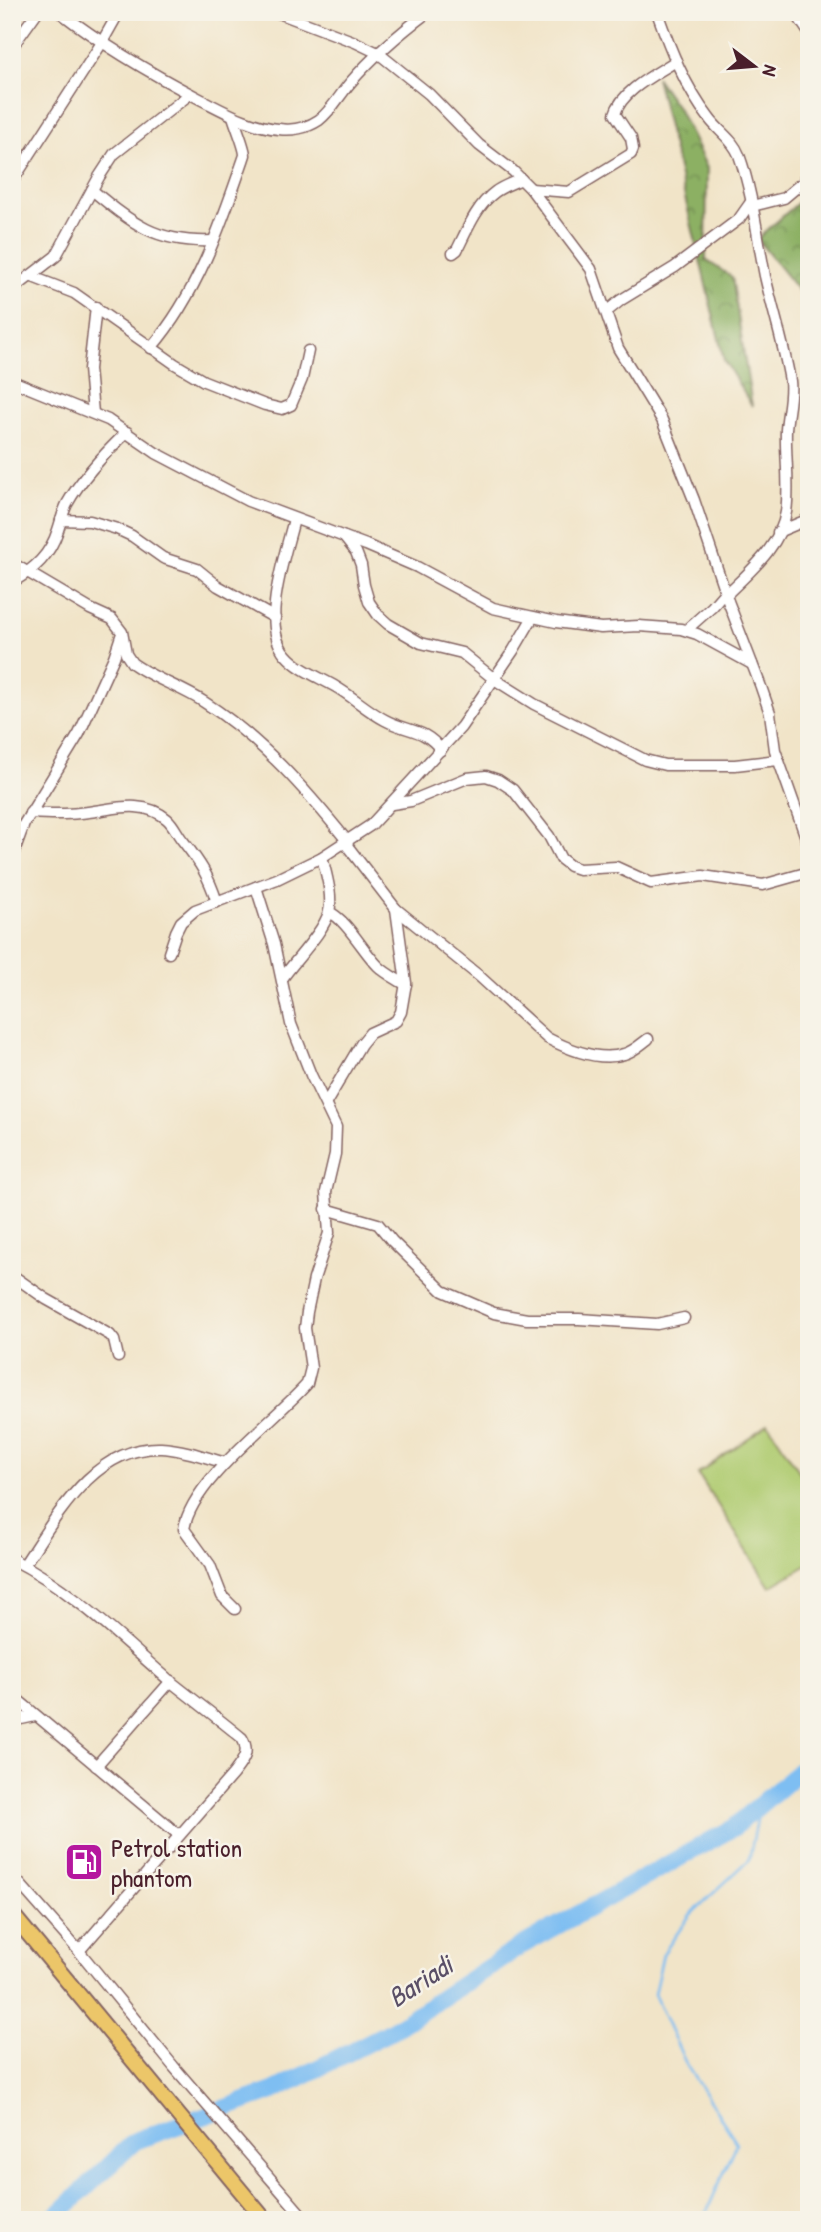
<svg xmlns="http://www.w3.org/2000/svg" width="821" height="2232" font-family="'Patrick Hand',sans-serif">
  <defs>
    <pattern id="forest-crowns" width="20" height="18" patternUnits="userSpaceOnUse" patternTransform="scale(1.75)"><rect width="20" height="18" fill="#8cb064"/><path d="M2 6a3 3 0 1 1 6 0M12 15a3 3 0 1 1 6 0" fill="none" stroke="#748f53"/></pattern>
  </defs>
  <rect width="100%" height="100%" fill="#f7f3e8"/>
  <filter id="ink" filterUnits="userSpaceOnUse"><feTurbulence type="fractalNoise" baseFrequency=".0143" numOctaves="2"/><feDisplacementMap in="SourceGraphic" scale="14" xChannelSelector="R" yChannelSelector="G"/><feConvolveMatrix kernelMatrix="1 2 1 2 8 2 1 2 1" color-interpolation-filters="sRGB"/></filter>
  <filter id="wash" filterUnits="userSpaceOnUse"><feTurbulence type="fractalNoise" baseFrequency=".00686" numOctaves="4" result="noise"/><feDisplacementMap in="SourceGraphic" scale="28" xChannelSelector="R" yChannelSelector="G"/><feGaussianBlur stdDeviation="1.57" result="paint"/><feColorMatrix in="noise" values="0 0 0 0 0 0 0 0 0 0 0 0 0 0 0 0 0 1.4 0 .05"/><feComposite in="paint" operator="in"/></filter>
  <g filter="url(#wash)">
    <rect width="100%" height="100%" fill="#f1e4c8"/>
    <!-- forest -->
    <g fill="url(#forest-crowns)" stroke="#6b6848" stroke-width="2">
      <path d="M656,77L679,110L707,168L706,260L732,277L752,406L724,360Z"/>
      <path d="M809,193V304L757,239Z"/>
    </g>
    <!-- green -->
    <path fill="#b0cc72" stroke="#7d764e" stroke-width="2" d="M768,1424L809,1486V1564L770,1587L698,1474Z"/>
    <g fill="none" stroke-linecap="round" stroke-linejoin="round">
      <!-- stream -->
      <path stroke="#7ebef2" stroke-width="2.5" d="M703,2220L737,2143L687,2066L654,1994L663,1954L690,1915L749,1860L760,1805"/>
      <!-- river -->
      <path stroke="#7ebef2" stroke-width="18" d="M52,2220L135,2141L273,2091L393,2030L521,1946L733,1828L809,1763"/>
    </g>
  </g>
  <g filter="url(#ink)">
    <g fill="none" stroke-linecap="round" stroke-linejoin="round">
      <!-- minor casing -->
      <g stroke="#846462" stroke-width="13">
        <g id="minor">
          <path d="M60,12C104,46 150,73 200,99C224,111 251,127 279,129C292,131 307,128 319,120C332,110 339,96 350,83C373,56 400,33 428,12"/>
          <path d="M276,12L355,42L378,53L429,94L479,145L513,171L531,189L591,269L618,348L662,420L694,500L728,601L761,687L770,713L775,750L809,846"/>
          <path d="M657,12C670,49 685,87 709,118C718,131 733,139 739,155C753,194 757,236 765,276C773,311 784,345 790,381C792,397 787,413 786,430C785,456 790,485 786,512C781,546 749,572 726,595"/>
          <path d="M795,12L809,33"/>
          <path d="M12,47L37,12"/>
          <path d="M12,182L101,44L119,12"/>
          <path d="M531,189L569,192L631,154L633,149L631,138L615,114C622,90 656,74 676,61"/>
          <path d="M92,190C133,224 156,243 212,241"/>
          <path d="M752,206L784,198L809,177"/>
          <path d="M453,253L457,250C467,230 477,205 495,192C503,186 513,183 521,179"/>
          <path d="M30,276L74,293L175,364L204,381L265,405L282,409L291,405L302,379L308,351"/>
          <path d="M12,290L56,256L99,177L114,154L190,94"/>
          <path d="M606,312L621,300L675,267L739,219L751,202"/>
          <path d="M151,348C198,294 222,222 245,155C245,147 236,127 233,116"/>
          <path d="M12,381L108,420L156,453L248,501L366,545L417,567L493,608L556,622L601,628L639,626L681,629L697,634L752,664"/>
          <path d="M93,413L89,369L96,307"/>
          <path d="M294,519C286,553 259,626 286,655C299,670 319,677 336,687C353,697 368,711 385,720C407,732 425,728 441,750"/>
          <path d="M61,520L90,521L117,529L132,536L163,558L197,569L218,586L275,618"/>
          <path d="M778,532L809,519"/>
          <path d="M344,537L356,552L361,565L364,585L369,602L378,615L388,624L421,643L462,653L494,679L534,704L645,760L665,765H735L778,760"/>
          <path d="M12,563L90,609L112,619L122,632L126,654L132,663C154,679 181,687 204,702C261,738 306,790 348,842"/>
          <path d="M12,582C35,569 50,555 58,530C61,521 63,512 67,504C82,477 105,453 127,432"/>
          <path d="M686,630L712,607L725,592"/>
          <path d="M392,804L411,801L467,778L486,776L498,780L513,790L549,836L561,859L570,866L579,869L616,867L651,883L703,876L763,885L809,872"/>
          <path d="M30,813C46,814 63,815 79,813C109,811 141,797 167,819C174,825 177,834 183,841C201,864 208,875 217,902"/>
          <path d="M12,857L24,824L79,734L114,657L121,636"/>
          <path d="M396,909L479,976L547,1038C568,1049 600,1062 624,1054C633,1052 640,1045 648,1039"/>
          <path d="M329,912C346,919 363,951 378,966C386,974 397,979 406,985"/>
          <path d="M169,953L176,932L181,922L195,910L277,879L322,857L371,825L461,727L513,651L533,617"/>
          <path d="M282,979C295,960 323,933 329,912C333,895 326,874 322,857"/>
          <path d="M326,1103L361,1044L370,1033L396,1021L401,1012L406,983L396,909L345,843"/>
          <path d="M326,1209L378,1224L392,1241L443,1291L494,1313L527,1319H579L657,1324L684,1318"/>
          <path d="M12,1275L46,1299L110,1335L114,1340L118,1357"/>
          <path d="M12,1559C73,1590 119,1637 170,1681C194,1700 219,1719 242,1738C251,1753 242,1762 233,1774L79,1951"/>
          <path d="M24,1565C57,1516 94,1446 161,1448C182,1449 205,1457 225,1463"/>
          <path d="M235,1609L222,1596L210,1565L184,1529C192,1480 273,1422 307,1384L311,1368L305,1328L307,1312L314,1279L329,1233L326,1192L335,1154L336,1127L311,1075L291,1024L274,944L256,887"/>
          <path d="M12,1695L179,1835"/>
          <path d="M12,1721L35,1716"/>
          <path d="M96,1766L171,1681"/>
          <path d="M12,1875L79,1951L174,2067L306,2220"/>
        </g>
      </g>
      <!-- highway casing -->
      <g stroke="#846462" stroke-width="18">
        <path id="highway" d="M12,1914L265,2220"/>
      </g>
      <!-- minor -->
      <use href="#minor" stroke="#fff" stroke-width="10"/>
      <!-- highway -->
      <use href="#highway" stroke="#ecc669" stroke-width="14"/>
    </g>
  </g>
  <!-- icons -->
  <defs>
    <g id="fuel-square" transform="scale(2.0125)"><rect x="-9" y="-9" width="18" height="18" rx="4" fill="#b5179e" stroke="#f7f3e8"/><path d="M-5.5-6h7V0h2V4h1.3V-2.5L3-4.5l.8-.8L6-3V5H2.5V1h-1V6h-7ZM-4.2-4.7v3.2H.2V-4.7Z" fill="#fff"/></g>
  </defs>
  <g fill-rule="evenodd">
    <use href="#fuel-square" x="84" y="1862"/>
  </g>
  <g text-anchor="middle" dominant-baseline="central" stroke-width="5" stroke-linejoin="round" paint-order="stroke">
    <!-- poi labels -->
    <g font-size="26" fill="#4a1f2b" stroke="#f7f3e8" text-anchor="start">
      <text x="111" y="1847">Petrol station<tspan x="111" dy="30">phantom</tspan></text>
    </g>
    <!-- water labels -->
    <g font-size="28" font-style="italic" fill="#5a4f67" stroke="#f7f3e8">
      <text transform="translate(420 1981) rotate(-33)">Bariadi</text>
    </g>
  </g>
  <!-- margin -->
  <rect width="821" height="2232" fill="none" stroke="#f7f3e8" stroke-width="42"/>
  <!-- north arrow -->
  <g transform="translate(754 66) rotate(106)" stroke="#f7f3e8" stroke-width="5" paint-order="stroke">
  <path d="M0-5L12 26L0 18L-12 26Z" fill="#4a1f2b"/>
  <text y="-10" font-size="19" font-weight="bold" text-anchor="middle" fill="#4a1f2b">N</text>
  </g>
</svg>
